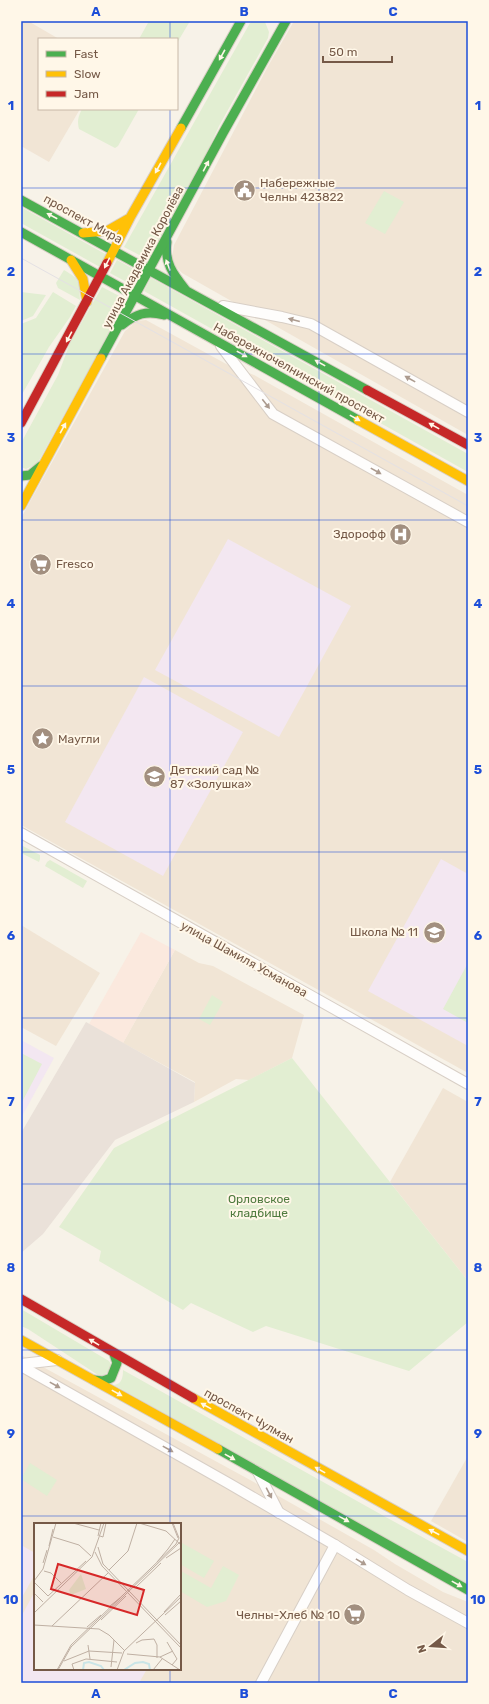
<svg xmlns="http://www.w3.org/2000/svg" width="489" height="1704" viewBox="0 0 489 1704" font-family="Rubik,sans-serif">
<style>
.residential{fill:#f1e5d5;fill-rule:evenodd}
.commercial{fill:#fbe9de}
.industrial{fill:#eae1d9}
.education{fill:#f3e7f1}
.green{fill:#e2eed2}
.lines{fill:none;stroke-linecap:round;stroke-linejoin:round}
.street-casing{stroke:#d8cfc6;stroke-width:12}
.fast-casing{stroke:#d8cec4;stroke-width:11}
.slow-casing{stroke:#d8cec4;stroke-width:11}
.jam-casing{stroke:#d8cec4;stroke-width:11}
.street{stroke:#fefdfc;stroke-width:10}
.fast{stroke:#4caf50;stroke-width:9}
.slow{stroke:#ffc107;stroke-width:9}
.jam{stroke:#c62828;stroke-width:9}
.tram{stroke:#e4e1e4;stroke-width:1}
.oneway{fill:#fff7e8}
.oneway2{fill:#ac9b8f}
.grid{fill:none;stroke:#1d4ed8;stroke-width:1;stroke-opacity:0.55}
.labels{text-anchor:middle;stroke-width:4;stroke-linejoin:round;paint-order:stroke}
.poi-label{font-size:12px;fill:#755947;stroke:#fff7e8;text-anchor:start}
.street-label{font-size:12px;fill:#755947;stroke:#fff7e8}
.park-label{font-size:12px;fill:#507b3f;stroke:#fff7e8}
.inset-river{fill:none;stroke:#cae5e7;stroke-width:2}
.inset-road{fill:none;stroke:#bfb0a3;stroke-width:1}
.view{fill:#d62828;fill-opacity:0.15;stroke:#d62828;stroke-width:2}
.inset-edge{fill:none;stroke:#755947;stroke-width:2}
.neatline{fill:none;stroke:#1d4ed8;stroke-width:1.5}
.grid-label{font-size:13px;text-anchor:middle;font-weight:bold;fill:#1d4ed8}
</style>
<rect width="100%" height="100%" fill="#f7f2e8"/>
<!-- residential -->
<g class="residential">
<polygon points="21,21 28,21 59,39 39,39 39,109 80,109 49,162 21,146"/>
<polygon points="294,21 468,21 468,435 182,273 176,267 172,258 174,245 267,68"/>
<polygon points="146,320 228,365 254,375 468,495 468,1073 21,825 21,518 125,331 137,321"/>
<polygon points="21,925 100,973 56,1046 21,1027"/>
<polygon points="175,950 199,963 213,966 304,1015 292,1058 249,1080 236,1079 194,1102 195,1082 123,1043"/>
<polygon points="443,1088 468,1102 468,1281 390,1182"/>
<path d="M21,1355L252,1481L374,1550L395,1564L443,1592L468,1602V1683H21ZM35,1524H180V1669H35Z"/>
<polygon points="468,1456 468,1542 431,1521"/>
</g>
<!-- commercial -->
<polygon class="commercial" points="141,932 175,950 123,1043 89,1024"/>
<!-- industrial -->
<polygon class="industrial" points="86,1022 195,1083 194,1102 115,1140 43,1234 21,1253 21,1133"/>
<!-- education -->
<g class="education">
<polygon points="228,539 351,606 279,737 155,670"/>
<polygon points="144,677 243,732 163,876 65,822"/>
<polygon points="441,859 468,874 468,1046 368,991"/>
<polygon points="21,1040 54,1058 21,1118"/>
<polygon points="21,1545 35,1553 35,1574 21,1599"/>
<polygon points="35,1591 35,1669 147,1669 139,1683 21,1683 21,1617"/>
</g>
<!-- green -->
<g class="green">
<polygon points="149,21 190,21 177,43 177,39 139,39"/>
<polygon points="253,21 265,22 269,32 268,38 219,126 200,168 149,260 124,247 250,23"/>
<path d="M82,109H139L118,146L115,148L79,129C77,121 78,117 82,109Z"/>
<polygon points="384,191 404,202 385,234 365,223"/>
<polygon points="21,207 107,255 100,267 21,223"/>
<polygon points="117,260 141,273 134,286 110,273"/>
<path d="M64,270C81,280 79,281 80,300L58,288L56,283Z"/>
<polygon points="151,278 468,454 468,472 144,291"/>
<polygon points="102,287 127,300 37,464 26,469 21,467 21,443 58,375 70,343"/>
<polygon points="21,292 46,295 33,316 21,321"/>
<polygon points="53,292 76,306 70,317 49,347 21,396 21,324 36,318"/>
<polygon points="21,845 40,855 40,859 39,862 21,853"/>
<polygon points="50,860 87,881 83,888 45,866 47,862"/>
<polygon points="468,963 468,1023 443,1009"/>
<polygon points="212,995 223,1002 210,1025 199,1019"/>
<polygon points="21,1053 42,1064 21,1104"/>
<polygon points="292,1058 468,1281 468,1322 409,1371 266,1326 253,1332 191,1303 183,1310 99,1261 101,1251 59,1227 114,1148"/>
<polygon points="21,1309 109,1361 112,1366 111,1370 101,1377 28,1329 21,1326"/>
<path d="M123,1370L382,1515L468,1562V1584L114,1385C122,1384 123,1377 123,1370Z"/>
<polygon points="30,1463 57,1480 47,1496 21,1479"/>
<polygon points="182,1543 214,1561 204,1578 180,1564 180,1547"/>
<polygon points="223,1566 239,1575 226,1601 207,1607 180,1591 181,1571 211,1588"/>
</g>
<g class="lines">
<defs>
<g id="street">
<polyline points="223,306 282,317 311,324 468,412"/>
<polyline points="221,346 273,414 468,522"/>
<polyline points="21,833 468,1084"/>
<polyline points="21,1364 57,1360"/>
<polyline points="21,1366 228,1483 335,1545 408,1590 468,1623"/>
<polyline points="258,1472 279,1513"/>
<polyline points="261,1683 335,1545"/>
</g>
<g id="fast">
<polyline points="181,128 241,21"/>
<polyline points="21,200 367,390"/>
<polyline points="21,232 358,420"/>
<path d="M167,242C164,262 173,274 185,289"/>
<path d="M122,325C136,314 146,310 164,315"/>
<polyline points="101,358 223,133 286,21"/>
<polyline points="21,476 30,475 41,466"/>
<polyline points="94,1380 103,1381 111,1378 117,1363 114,1354"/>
<polyline points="218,1449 468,1590"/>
</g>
<g id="slow">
<polyline points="83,233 107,231 128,219"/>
<polyline points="71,260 83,279 87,302"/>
<polyline points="107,263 131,216 181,128"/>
<polyline points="358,420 468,481"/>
<polyline points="21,506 101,358"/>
<polyline points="21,1340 218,1449"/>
<polyline points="193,1398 468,1551"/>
</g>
<g id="jam">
<polyline points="367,390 468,445"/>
<polyline points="21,423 107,263"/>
<polyline points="21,1299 193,1398"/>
</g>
</defs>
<!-- street casing -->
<use href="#street" class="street-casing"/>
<!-- fast casing -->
<use href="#fast" class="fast-casing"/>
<!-- slow casing -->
<use href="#slow" class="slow-casing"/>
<!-- jam casing -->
<use href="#jam" class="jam-casing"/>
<!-- street -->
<use href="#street" class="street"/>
<!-- fast -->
<use href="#fast" class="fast"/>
<!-- slow -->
<use href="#slow" class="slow"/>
<!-- jam -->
<use href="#jam" class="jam"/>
<!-- tram -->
<polyline class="tram" points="21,258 468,506"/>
</g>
<!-- one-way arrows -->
<defs><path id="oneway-solid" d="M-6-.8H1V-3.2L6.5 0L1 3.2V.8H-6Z"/></defs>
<g class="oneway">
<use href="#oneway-solid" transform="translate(222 55) rotate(119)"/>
<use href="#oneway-solid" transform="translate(206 166) rotate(-62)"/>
<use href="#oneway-solid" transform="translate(158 168) rotate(119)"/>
<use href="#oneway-solid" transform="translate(52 216) rotate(-152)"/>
<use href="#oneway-solid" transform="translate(107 263) rotate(117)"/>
<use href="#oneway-solid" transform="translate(168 265) rotate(-111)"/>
<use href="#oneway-solid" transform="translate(69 337) rotate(118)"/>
<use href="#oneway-solid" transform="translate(242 354) rotate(29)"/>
<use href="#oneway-solid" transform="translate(320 363) rotate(-151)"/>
<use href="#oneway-solid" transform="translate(355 418) rotate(29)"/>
<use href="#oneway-solid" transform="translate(434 426) rotate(-151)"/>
<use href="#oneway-solid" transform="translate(63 428) rotate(-61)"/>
<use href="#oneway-solid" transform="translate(94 1342) rotate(-149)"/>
<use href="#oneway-solid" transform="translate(117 1393) rotate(29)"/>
<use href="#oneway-solid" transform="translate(206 1406) rotate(-151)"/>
<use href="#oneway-solid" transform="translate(230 1457) rotate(29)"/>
<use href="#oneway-solid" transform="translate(320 1470) rotate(-151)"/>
<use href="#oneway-solid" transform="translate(344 1519) rotate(29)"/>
<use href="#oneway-solid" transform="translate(434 1532) rotate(-152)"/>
<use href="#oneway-solid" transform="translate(457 1584) rotate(29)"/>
</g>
<g class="oneway2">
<use href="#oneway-solid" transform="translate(294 320) rotate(-165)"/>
<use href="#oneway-solid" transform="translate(410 379) rotate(-151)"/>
<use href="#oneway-solid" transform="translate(266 404) rotate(52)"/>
<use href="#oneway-solid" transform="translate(376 471) rotate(29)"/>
<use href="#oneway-solid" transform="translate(55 1385) rotate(29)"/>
<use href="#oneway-solid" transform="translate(168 1449) rotate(29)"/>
<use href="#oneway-solid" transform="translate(269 1493) rotate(62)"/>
<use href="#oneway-solid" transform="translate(361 1562) rotate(31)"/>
</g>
<!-- grid -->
<path class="grid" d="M170,21V39M319,21V1683M170,109V1524M21,188H468M21,354H468M21,520H468M21,686H468M21,852H468M21,1018H468M21,1184H468M21,1350H468M21,1516H468M170,1669V1683"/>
<!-- icons -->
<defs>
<symbol id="civic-disc" viewBox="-11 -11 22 22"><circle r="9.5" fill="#a28f7f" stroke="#fff7e8"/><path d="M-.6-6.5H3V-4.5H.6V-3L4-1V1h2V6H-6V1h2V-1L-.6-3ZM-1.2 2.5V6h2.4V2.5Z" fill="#fff"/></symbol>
<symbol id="hospital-disc" viewBox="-11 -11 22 22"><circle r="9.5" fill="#a28f7f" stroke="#fff7e8"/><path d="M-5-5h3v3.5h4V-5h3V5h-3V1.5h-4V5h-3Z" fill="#fff"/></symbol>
<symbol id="supermarket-disc" viewBox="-11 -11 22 22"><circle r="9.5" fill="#a28f7f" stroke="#fff7e8"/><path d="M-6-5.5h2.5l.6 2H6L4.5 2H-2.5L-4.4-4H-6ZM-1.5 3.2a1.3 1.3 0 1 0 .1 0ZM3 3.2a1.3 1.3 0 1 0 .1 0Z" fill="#fff"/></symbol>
<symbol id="sight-disc" viewBox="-11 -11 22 22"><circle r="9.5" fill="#a28f7f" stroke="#fff7e8"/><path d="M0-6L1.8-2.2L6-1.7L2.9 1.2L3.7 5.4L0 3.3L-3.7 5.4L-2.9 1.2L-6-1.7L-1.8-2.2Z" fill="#fff"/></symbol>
<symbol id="school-disc" viewBox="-11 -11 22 22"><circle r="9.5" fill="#a28f7f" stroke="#fff7e8"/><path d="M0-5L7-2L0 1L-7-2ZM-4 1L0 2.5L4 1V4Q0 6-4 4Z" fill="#fff"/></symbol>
</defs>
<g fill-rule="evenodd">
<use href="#civic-disc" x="232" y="178" width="25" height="25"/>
<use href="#hospital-disc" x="388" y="522" width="25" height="25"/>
<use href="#supermarket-disc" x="28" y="552" width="25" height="25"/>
<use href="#sight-disc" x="30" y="726" width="25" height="25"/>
<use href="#school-disc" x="142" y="764" width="25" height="25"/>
<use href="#school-disc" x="422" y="920" width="25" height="25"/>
<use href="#supermarket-disc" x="342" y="1602" width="25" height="25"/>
</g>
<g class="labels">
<!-- poi labels -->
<g class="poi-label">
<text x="260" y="187">Набережные<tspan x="260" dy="14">Челны 423822</tspan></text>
<text x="386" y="538" text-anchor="end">Здорофф</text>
<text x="56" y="568">Fresco</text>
<text x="58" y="743">Маугли</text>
<text x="170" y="774">Детский сад №<tspan x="170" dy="14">87 «Золушка»</tspan></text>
<text x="418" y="936" text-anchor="end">Школа № 11</text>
<text x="340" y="1619" text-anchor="end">Челны-Хлеб № 10</text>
</g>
<!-- street labels -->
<g class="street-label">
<text transform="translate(83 219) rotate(29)" y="4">проспект Мира</text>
<text transform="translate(143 257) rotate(-62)" y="4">улица Академика Королёва</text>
<text transform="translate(299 373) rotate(29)" y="4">Набережночелнинский проспект</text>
<text transform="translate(244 959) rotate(29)" y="4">улица Шамиля Усманова</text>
<text transform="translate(249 1416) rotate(29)" y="4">проспект Чулман</text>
</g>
<!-- park labels -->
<g class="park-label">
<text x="259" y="1203">Орловское<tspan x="259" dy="14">кладбище</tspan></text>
</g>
</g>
<!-- overview -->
<g transform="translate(34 1523)">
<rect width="147" height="147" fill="#f7f2e8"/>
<path d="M47,51L52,66L37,72L35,67Z" fill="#e2eed2"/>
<path class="inset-river" d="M49,147L50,140L55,139L67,143L70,147M90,147L101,140L109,139L115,141L116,147"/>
<path class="inset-road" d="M39,0L65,7M105,0L132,8L147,22M138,0L144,15M64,13L67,0M66,13L69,14L72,0M19,14L45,22L57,33M15,23L19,6M64,24L69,41L147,122M134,26L141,16M61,29L68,43L147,125M132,35L147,25M123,39L134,26M9,40L13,27M75,47L94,28L103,0M10,48L17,50L27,60M0,58L9,46L22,0M0,59L14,73M101,65L127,40M0,70L9,79M14,73L52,38M76,83L86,75M130,89L147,71M0,90L58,34L70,0M131,92L147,78M67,97L92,73M0,102L65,106L75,112L91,128M18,103L74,50M53,104L67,92M120,116L123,122V135M133,119L143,136L138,142M102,120L108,117L120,116M54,122L56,136M93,131L126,134L146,147M126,134L139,128M30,138L55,128L88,130M77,144L80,117M23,147L37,122L142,21L145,15L139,0M24,147L37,124L147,18M40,147L38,141L52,136L83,139M83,147L90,128L147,74M119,147L128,136"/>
<path class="view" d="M24,41L110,67L103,92L17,66Z"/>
<rect width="147" height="147" class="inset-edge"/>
</g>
<!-- border -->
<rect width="489" height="1704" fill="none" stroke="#fff7e8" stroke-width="44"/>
<!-- legend -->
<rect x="38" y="38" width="140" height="72" fill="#fff7e8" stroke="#c8b8a8"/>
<rect x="46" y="51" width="20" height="6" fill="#4caf50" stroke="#c8b8a8"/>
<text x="74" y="58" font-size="12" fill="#755947">Fast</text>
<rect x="46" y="71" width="20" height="6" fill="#ffc107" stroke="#c8b8a8"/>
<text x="74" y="78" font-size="12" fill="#755947">Slow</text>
<rect x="46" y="91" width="20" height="6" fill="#c62828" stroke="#c8b8a8"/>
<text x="74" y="98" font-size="12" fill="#755947">Jam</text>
<!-- north arrow -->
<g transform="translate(431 1646) rotate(253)" stroke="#fff7e8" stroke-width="3" paint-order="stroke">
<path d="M0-3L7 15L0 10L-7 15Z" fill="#755947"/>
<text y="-6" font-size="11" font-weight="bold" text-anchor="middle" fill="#755947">N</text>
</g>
<!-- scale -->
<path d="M323 56v6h69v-6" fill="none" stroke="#755947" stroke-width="2"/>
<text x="329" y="56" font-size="12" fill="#755947" stroke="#fff7e8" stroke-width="3" paint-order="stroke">50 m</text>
<rect x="22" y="22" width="445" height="1660" class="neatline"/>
<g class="grid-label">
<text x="96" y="16">A</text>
<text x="244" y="16">B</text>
<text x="393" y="16">C</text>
<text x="11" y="110">1</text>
<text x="478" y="110">1</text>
<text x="11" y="276">2</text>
<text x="478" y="276">2</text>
<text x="11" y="442">3</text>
<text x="478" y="442">3</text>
<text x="11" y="608">4</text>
<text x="478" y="608">4</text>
<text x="11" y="774">5</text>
<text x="478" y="774">5</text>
<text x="11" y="940">6</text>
<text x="478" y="940">6</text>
<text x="11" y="1106">7</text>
<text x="478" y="1106">7</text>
<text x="11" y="1272">8</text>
<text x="478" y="1272">8</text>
<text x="11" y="1438">9</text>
<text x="478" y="1438">9</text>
<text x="11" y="1604">10</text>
<text x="478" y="1604">10</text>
<text x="96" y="1698">A</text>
<text x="244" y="1698">B</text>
<text x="393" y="1698">C</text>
</g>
</svg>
